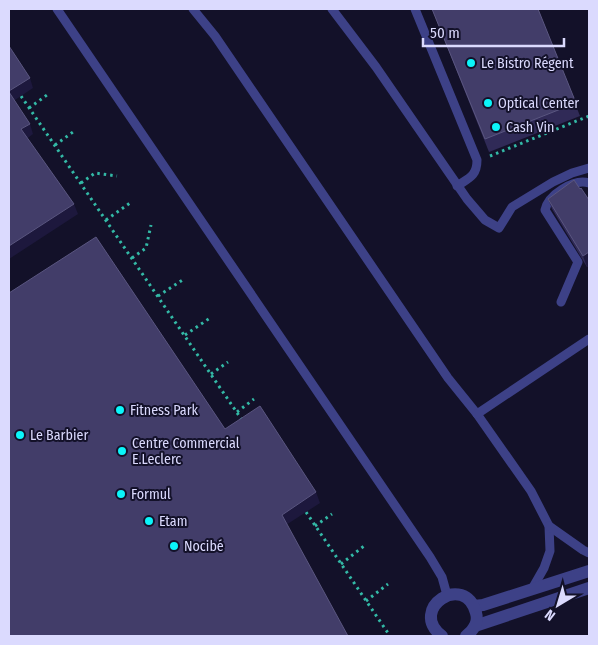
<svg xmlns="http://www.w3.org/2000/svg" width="598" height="645" viewBox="0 0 598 645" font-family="'Fira Sans Condensed',sans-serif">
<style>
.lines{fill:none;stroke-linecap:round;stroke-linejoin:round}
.path{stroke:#33b9a6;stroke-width:3;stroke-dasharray:2.5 4;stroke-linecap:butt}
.lane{stroke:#3d4187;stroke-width:9}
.street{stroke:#3d4187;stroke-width:12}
.wall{fill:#302a57}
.shaded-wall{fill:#1d183d}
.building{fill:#423d69;stroke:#5a5680}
.poi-dot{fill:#0bf5fa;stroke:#131129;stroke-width:2}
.labels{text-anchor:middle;stroke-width:4;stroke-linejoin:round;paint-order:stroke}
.poi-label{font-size:14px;fill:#dbdafe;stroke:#131129;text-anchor:start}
</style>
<rect width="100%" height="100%" fill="#131129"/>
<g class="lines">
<!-- path -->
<g class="path">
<polyline points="21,96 242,420"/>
<polyline points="29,108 47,95"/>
<polyline points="55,145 73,132"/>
<polyline points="490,156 589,116"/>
<polyline points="81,183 95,173 117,176"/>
<polyline points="106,220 130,203"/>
<polyline points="132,258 146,248 151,225"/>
<polyline points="158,296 184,279"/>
<polyline points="185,335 210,318"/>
<polyline points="211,374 228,362"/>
<polyline points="237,412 254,399"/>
<polyline points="306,512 390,636"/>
<polyline points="315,526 332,514"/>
<polyline points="341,564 364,546"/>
<polyline points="366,601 388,584"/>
</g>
<!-- lane -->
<g class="lane">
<polyline points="57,9 430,557 442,577 447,595"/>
<polyline points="193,9 215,36 448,378 477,414 531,491 549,526 550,551 544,568 532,589"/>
<polyline points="332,9 376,67 467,199 485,220 499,228 512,207 553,182 572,173 589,168"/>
<path d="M415,9L477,160C477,176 469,178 457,186"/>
<path d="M561,302L578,262L545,210C548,195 574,178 589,183"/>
<polyline points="477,414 589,339"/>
<polyline points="549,526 583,550 589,553"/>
</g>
<!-- street -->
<g class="street">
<polyline points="474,606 483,605 589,571"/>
<polyline points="475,626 589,588"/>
<path d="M442,636C407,609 465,571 476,613C479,622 473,631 466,636"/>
</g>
</g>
<!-- wall -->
<g class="wall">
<polygon points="432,9 538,9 580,116 489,152"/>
<polygon points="548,199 589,200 589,265 587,267 552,209"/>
</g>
<!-- shaded-wall -->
<g class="shaded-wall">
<polygon points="30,78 33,88 12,102 9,91"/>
<polygon points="30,124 33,134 25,140 21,129"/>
<polygon points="74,204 78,214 9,259 9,246"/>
<polygon points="589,252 589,265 587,267 583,256"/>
<polygon points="316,492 320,503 286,525 282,515"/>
</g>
<!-- building -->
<g class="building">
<polygon points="432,9 538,9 576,103 485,139"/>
<polygon points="9,46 30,78 9,91"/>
<polygon points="9,92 30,124 21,129 74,204 9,246"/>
<polygon points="574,180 580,189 581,188 589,200 589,252 583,256 548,199"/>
<polygon points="96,237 225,429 260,406 316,492 282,515 348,636 9,636 9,293"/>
</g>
<!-- markers -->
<g class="poi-dot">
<circle cx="471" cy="63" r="5"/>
<circle cx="488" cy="103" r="5"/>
<circle cx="496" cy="127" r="5"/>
<circle cx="120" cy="410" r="5"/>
<circle cx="20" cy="435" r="5"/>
<circle cx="122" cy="451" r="5"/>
<circle cx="121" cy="494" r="5"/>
<circle cx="149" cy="521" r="5"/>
<circle cx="174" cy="546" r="5"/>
</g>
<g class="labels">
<!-- poi labels -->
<g class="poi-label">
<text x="481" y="68">Le Bistro Régent</text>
<text x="498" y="108">Optical Center</text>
<text x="506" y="132">Cash Vin</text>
<text x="130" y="415">Fitness Park</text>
<text x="30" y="440">Le Barbier</text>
<text x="132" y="448">Centre Commercial<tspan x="132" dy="16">E.Leclerc</tspan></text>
<text x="131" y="499">Formul</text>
<text x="159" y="526">Etam</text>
<text x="184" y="551">Nocibé</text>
</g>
</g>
<!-- border -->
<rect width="598" height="645" fill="none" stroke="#dbdafe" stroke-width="20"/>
<!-- north arrow -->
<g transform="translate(558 605) rotate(218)" stroke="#131129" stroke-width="4" paint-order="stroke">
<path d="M0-4L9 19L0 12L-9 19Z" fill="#dbdafe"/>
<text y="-8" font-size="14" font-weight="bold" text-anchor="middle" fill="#dbdafe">N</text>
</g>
<!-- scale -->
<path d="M423 38v8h141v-8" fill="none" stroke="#dbdafe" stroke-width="2.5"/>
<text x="430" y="38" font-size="15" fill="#dbdafe" stroke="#131129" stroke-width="4" paint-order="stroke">50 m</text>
</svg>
